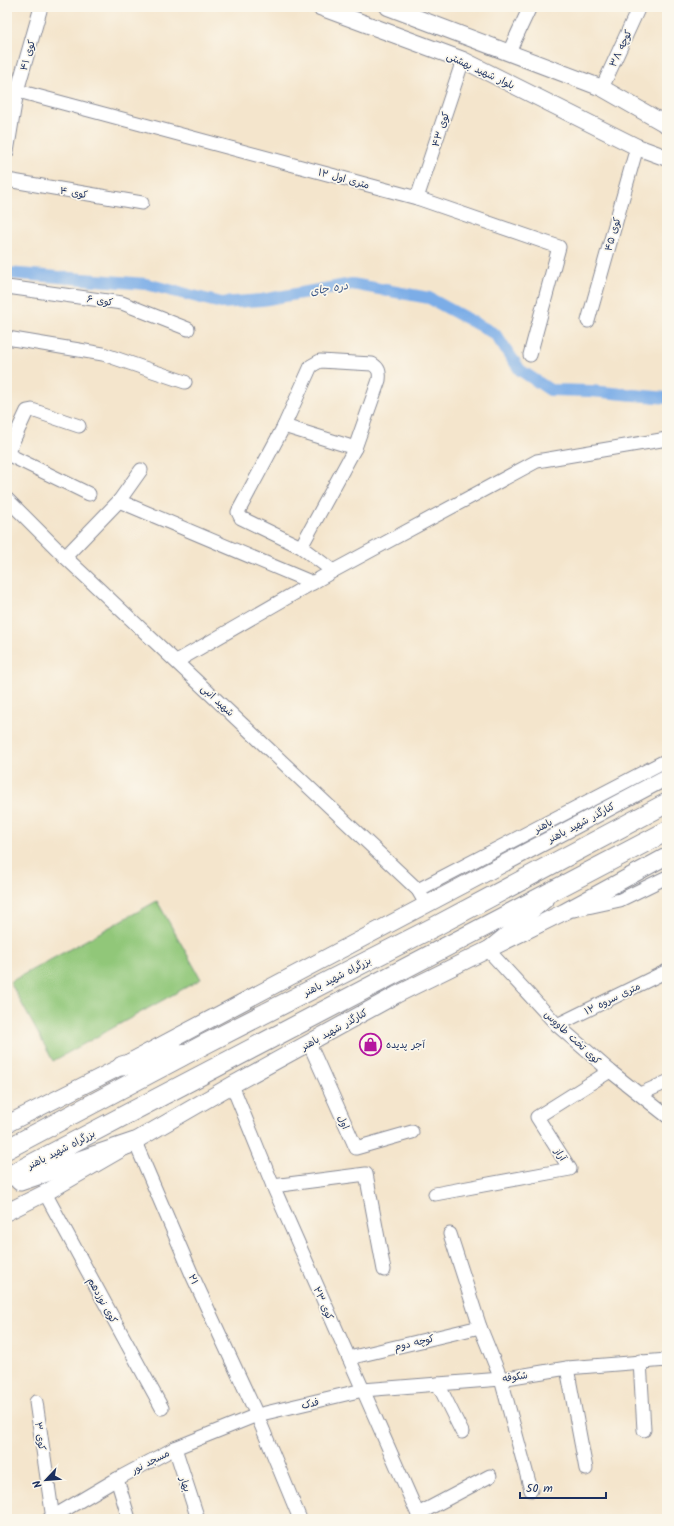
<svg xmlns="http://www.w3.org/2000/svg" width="674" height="1526" viewBox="0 0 674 1526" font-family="Kalam,'Playpen Sans Arabic',sans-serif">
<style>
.green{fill:#91c779;stroke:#567b6c}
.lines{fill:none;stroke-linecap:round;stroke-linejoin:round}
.canal{stroke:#7bade7;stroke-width:12}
.minor-casing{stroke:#888a95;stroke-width:15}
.major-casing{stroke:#888a95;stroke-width:18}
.highway-casing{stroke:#888a95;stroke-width:21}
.minor{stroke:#fff;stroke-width:13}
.major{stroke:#fff;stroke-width:16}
.highway{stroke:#fff;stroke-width:19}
.labels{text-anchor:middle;stroke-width:3.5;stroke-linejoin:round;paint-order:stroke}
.street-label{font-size:10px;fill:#1b2f5e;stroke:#fbf7ec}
.poi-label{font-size:10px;fill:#1b2f5e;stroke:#fbf7ec;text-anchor:start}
.water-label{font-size:11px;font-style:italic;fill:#385587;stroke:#fbf7ec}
</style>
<rect width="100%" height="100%" fill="#fbf7ec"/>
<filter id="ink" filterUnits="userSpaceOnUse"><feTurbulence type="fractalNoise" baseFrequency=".025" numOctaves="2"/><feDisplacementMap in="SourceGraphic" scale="8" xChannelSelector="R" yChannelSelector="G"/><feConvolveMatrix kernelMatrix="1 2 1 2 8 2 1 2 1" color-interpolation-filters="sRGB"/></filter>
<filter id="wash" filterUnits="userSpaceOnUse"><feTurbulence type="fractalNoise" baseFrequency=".012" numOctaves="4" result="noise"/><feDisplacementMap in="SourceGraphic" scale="16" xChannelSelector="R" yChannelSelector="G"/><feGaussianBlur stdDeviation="0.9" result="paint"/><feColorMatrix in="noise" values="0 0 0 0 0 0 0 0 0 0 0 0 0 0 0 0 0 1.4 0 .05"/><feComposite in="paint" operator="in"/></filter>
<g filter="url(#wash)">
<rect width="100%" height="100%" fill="#f4e5cc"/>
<!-- green -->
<polygon class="green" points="157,901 201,979 53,1061 10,982"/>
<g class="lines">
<!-- canal -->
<polyline class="canal" points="7,273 146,284 221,303 262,300 352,284 429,298 495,334 520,370 550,390 591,391 667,398"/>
</g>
</g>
<g filter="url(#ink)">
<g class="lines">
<defs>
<g id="minor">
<polyline points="509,52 530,7"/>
<polyline points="7,88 417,198 559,247 530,355"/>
<polyline points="602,88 639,7"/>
<polyline points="7,152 17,91 41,7"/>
<polyline points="7,180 142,203"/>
<polyline points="417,198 463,60"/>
<polyline points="7,287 122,303 188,329"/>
<polyline points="588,321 637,147"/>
<polyline points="7,338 103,354 185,382"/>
<polyline points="284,426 355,448"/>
<polyline points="7,454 27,411 32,410 79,426"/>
<polyline points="7,454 89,494"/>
<polyline points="7,499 65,557 418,890 426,904"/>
<polyline points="119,501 313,583"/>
<path d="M301,547L355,448L379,380C380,372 379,368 372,364L320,361L311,366L284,426L238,512L241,518L301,547L333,571"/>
<polyline points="65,557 119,501 141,470"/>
<polyline points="177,661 333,571 537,461 667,439"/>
<polyline points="418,890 667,760"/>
<polyline points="546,901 487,949 557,1025 610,1071 667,1116"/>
<polyline points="574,910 620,900 667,877"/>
<polyline points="557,1025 667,971"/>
<polyline points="309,1043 356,1148 412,1132"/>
<polyline points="232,1085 273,1186 420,1519"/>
<polyline points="640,1094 667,1082"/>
<polyline points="135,1142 193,1277 257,1415 300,1519"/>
<polyline points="273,1186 366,1174 384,1270"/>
<polyline points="45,1193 162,1408"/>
<polyline points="435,1194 570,1169 537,1117 610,1071"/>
<polyline points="450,1234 480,1327 501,1379 531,1490"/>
<polyline points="349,1358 480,1327"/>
<polyline points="640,1361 644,1430"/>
<polyline points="567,1368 586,1469"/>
<polyline points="438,1384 462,1432"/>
<polyline points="36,1402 53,1519"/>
<polyline points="175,1448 198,1519"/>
<polyline points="117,1479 129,1519"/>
<polyline points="418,1514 490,1476"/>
<polyline points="49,1519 117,1479 175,1448 257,1415 363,1390 501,1379 567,1368 667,1360"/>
</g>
<g id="major">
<polyline points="320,7 463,60 637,147 667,158"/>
<polyline points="388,7 602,88 667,125"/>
<polyline points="7,1124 122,1066 667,777"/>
<polyline points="7,1212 45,1193 232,1085 396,995 564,912 667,856"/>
</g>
<g id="highway">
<polyline points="122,1066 175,1051"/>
<polyline points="7,1149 207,1043 436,926 667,803"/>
<polyline points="7,1177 667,831"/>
<polyline points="20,1181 135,1142"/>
</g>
</defs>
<!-- minor casing -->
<use href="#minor" class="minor-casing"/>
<!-- major casing -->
<use href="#major" class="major-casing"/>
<!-- highway casing -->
<use href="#highway" class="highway-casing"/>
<!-- minor -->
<use href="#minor" class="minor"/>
<!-- major -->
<use href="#major" class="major"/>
<!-- highway -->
<use href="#highway" class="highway"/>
</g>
</g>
<!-- icons -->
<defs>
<symbol id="shop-ring" viewBox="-11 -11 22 22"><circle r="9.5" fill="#fbf7ec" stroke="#b5179e" stroke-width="1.5"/><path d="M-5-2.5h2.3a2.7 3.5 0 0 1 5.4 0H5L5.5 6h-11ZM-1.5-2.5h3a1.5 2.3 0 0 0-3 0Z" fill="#b5179e"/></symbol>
</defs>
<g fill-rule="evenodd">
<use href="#shop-ring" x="358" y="1032" width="25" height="25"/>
</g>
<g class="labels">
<!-- street labels -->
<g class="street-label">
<text transform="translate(620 48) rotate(-65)" y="4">کوچه ۳۸</text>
<text transform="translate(27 55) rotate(-74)" y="4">کوی ۴۱</text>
<text transform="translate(481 70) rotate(25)" y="4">بلوار شهید بهشتی</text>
<text transform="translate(440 129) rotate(-72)" y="4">کوی ۴۳</text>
<text transform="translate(344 178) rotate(15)" y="4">۱۲ متری اول</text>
<text transform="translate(74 192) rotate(10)" y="4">کوی ۴</text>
<text transform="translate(612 234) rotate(-74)" y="4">کوی ۴۵</text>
<text transform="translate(100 300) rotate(8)" y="4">کوی ۶</text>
<text transform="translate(218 700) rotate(43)" y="4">شهید انبی</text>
<text transform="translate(581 822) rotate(-28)" y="4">کنارگذر شهید باهنر</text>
<text transform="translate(543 825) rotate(-28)" y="4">باهنر</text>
<text transform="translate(337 976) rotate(-27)" y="4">بزرگراه شهید باهنر</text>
<text transform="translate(612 998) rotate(-26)" y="4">۱۲ متری سروه</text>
<text transform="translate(334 1029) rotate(-29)" y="4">کنارگذر شهید باهنر</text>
<text transform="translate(573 1037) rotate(43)" y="4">کوی تخت طاووس</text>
<text transform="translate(344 1122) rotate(66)" y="4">اول</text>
<text transform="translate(61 1149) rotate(-27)" y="4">بزرگراه شهید باهنر</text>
<text transform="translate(561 1154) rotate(57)" y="4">آراز</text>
<text transform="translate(194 1279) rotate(66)" y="4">۲۱</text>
<text transform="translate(103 1300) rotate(61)" y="4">کوی نوزدهم</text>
<text transform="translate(324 1303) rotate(66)" y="4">کوی ۲۳</text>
<text transform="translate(414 1342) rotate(-13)" y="4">کوچه دوم</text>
<text transform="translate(515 1376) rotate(-9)" y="4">شکوفه</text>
<text transform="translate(310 1403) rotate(-13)" y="4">فدک</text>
<text transform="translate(41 1436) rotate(82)" y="4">کوی ۳</text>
<text transform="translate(150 1461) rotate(-27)" y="4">مسجد نور</text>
<text transform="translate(186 1484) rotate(72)" y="4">بهار</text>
</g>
<!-- poi labels -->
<g class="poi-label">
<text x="386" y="1048">آجر پدیده</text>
</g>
<!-- water labels -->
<g class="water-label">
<text transform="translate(329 288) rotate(-9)" y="4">دره چای</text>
</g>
</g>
<!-- margin -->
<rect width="674" height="1526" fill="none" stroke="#fbf7ec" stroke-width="24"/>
<!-- north arrow -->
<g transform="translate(46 1480) rotate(244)" stroke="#fbf7ec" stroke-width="3" paint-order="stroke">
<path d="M0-3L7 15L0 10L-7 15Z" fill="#1b2f5e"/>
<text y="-6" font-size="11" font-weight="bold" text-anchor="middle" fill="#1b2f5e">N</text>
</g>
<!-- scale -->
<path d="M520 1492v6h86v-6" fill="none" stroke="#1b2f5e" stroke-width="2"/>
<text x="526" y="1492" font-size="12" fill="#1b2f5e" stroke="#fbf7ec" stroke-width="3" paint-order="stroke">50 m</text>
</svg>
